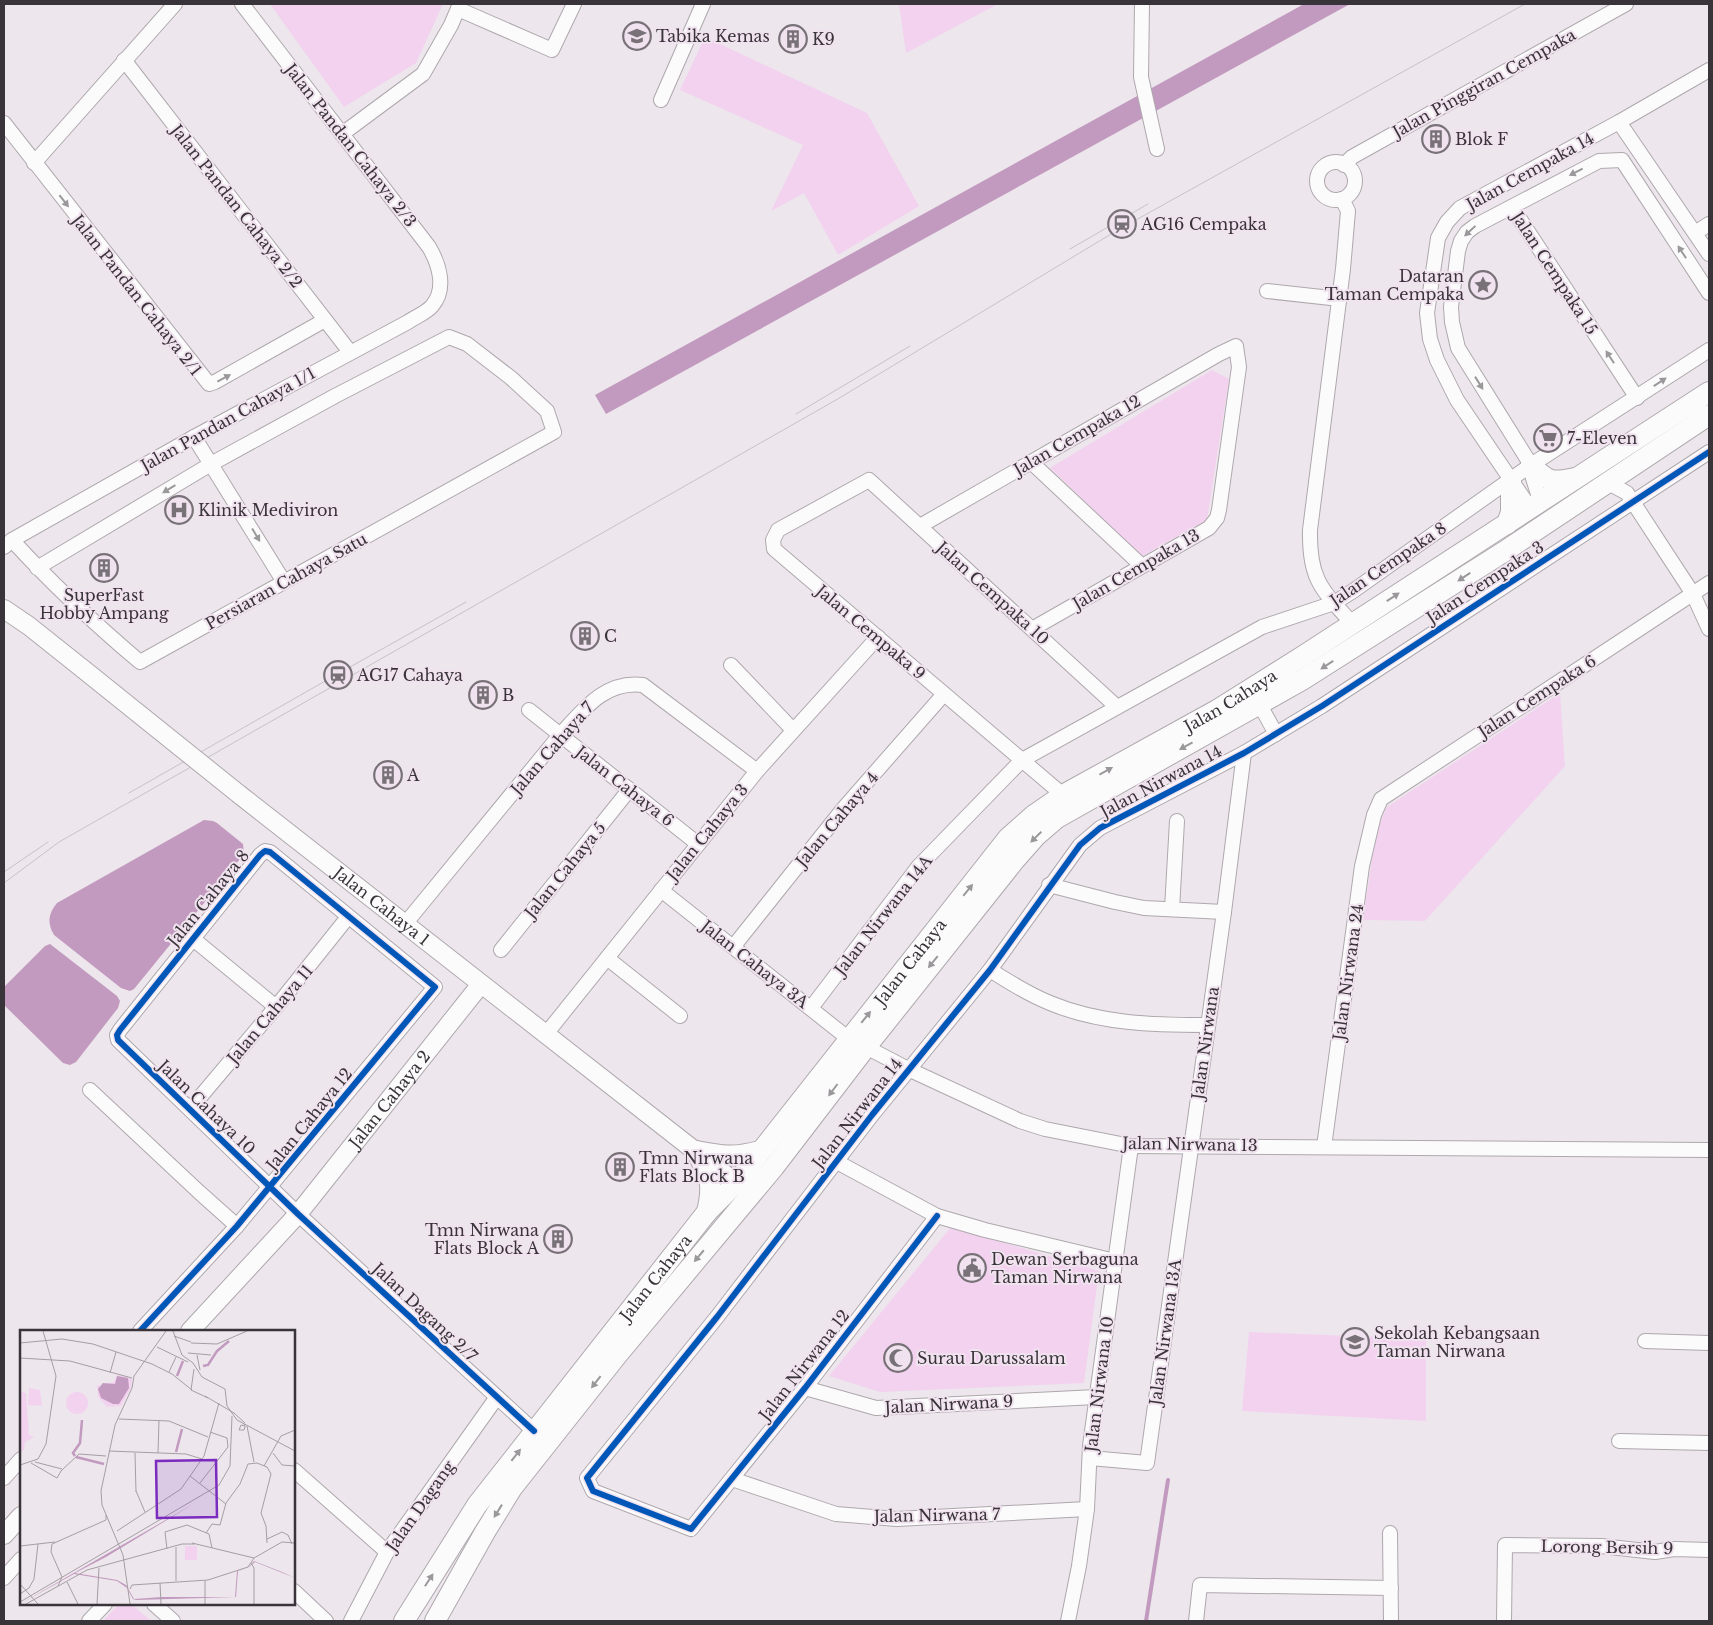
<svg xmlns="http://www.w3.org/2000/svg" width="1713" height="1625" viewBox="0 0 1713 1625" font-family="'Libre Baskerville',serif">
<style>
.green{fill:#f3d2f0}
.water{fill:#c29abf}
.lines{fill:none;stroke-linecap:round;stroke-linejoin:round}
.stream{stroke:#c29abf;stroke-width:4}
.minor-casing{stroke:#aea8ad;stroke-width:16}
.tertiary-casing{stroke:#aea8ad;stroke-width:20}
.secondary-casing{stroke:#aea8ad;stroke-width:22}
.minor{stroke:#fcfbfc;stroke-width:14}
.tertiary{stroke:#fcfbfc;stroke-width:18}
.secondary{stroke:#fcfbfc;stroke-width:20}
.tram{stroke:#c5c4c5;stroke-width:1}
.tertiary-bridge-casing{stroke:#aea8ad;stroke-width:20;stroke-linecap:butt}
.tertiary-bridge{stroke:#fcfbfc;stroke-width:18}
.cycleway-casing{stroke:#f0e3ef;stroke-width:9}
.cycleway{stroke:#0057b8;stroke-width:6}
.oneway{fill:#9a989a}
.labels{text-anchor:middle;stroke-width:4;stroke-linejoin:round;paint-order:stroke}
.poi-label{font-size:16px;fill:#393439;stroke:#f0e3ef;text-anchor:start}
.street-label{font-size:16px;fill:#393439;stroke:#f0e3ef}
.inset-river{fill:none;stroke:#c29abf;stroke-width:2.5}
.inset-road{fill:none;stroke:#a59fa4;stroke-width:1}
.view{fill:#7b2cbf;fill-opacity:0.15;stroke:#7b2cbf;stroke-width:2.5}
.inset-edge{fill:none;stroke:#393439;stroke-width:2.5}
</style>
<rect width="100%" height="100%" fill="#ede6ec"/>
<!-- green -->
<g class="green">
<polygon points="270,4 443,4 416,63 344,107"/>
<polygon points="899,4 998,4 906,53"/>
<polygon points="705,37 867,113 919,206 838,255 804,193 771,211 803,145 680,90"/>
<polygon points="1212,370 1229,379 1207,520 1142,556 1050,468"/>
<polygon points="1560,693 1565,766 1425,921 1363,920 1376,832 1387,807"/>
<polygon points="951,1227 1099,1271 1084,1383 880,1392 829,1376"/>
<polygon points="1249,1332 1426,1339 1426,1421 1242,1411"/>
<polygon points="119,1604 131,1604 151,1621 103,1621"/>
</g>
<!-- water -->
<g class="water">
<polygon points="1304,4 1350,4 606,414 595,395"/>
<path d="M204,820L213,821L217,823L243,844L244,854L134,989L130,991L121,988L54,935C47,923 48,914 57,903Z"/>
<polygon points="50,944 117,996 120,1001 118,1008 76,1062 70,1065 63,1063 4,1005 4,987 45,946"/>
</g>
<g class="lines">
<!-- stream -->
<polyline class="stream" points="1146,1621 1168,1480"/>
<defs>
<g id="minor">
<polyline points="1142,4 1141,77 1157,149"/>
<polyline points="458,9 552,50 574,4"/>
<polyline points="124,60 350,352"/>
<polyline points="661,100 703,4"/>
<polyline points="1619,122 1709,254"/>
<polyline points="4,123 209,384 215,382 325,320"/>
<polyline points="342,134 423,74 451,25 460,4"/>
<circle cx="1336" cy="181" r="19"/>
<polyline points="34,163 175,4"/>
<polyline points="1344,165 1352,157 1626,4"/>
<path d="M1342,199L1348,211L1343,269L1310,530C1309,579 1321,589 1352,623"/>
<polyline points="1512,207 1637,398"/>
<polyline points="1695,233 1709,224"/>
<polyline points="1267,291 1340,299"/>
<polyline points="194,437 284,582"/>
<polyline points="1031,462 1141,565"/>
<polyline points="1605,483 1614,486 1627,493 1693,594 1709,629"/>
<polyline points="1540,501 1532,475 1531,465 1458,348 1452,322 1451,307 1458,251 1461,241 1467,232 1475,226 1599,161 1622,160 1709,293"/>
<polyline points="1530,508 1457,400 1437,360 1430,339 1427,313 1438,238 1447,222 1460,208 1619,122 1709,70"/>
<polyline points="920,526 1219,354 1236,346 1239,367 1219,510 1217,518 1209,528 1032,629"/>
<path d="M12,540C52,584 95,624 140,662L554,432L547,411L511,378L467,344L449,337L335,396L211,464L37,568"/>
<path d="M4,547L12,540L194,437L408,322C415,317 426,313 432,306C447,289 439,264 429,247L242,4"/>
<polyline points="731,665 793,730"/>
<polyline points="1260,705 1276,734"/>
<polyline points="529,710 698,844"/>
<polyline points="1063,795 774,549 773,540 778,530 869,480 1117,707"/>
<polyline points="1049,885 1115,902 1144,908 1224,912"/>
<polyline points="661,890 849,1039"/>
<polyline points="1172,909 1177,821"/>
<path d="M405,924L560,735C583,710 605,680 643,685L757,771"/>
<polyline points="192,938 276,1007"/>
<polyline points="733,947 843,809 944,694"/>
<polyline points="501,950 629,790"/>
<polyline points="607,958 680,1016"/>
<path d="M990,970C1009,982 1028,994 1050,1003C1100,1024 1154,1025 1207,1025"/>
<polyline points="811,1008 918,867 1022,760 1262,627 1334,603 1353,591 1531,465 1709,350"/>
<polyline points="546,1034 757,771 878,637"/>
<polyline points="866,1047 908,1069 1020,1121 1045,1129 1131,1146 1709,1150"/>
<polyline points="90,1090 199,1192 237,1226"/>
<polyline points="190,1109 276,1007 348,917"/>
<polyline points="1324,1147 1362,866 1374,815 1381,799 1709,583"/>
<polyline points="837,1162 937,1216 985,1230 1115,1261"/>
<polyline points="937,1216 805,1388 691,1529 593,1491 587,1478 717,1317 872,1115 990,970 1080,845 1100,828 1244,753 1322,706 1709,452"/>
<path d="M140,1331L237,1226L435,987L270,852L265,851L260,855L120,1030L117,1035L118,1040C178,1098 238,1156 298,1214L534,1431"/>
<polyline points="1645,1341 1709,1343"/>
<polyline points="805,1388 876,1408 1096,1397"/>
<polyline points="1619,1441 1709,1443"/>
<polyline points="1090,1458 1147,1463 1224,912 1244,753"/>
<polyline points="294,1470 387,1552"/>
<polyline points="4,1478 21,1459"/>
<polyline points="732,1479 836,1514 897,1519 1087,1509"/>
<polyline points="1390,1533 1391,1621"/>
<polyline points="4,1578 21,1559"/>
<polyline points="294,1591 326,1621"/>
<polyline points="154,1604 173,1621"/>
<polyline points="89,1621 105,1604"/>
<polyline points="351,1621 387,1552 497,1397"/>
<polyline points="1068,1621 1079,1566 1087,1509 1090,1446 1131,1146"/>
<polyline points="1196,1621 1200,1585 1391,1588"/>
<polyline points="1504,1621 1505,1545 1601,1546 1655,1552 1674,1549 1709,1550"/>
</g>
<g id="tertiary">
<polyline points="4,609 29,626 83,669"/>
<path id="s1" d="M240,795L736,1183"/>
<path id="s2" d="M190,1331L298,1214L481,984"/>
<polyline points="4,1535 21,1516"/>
</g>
<g id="secondary">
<path d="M1531,465C1548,482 1552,483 1575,478"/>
<polyline points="1507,524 1511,512 1511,480"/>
<path d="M696,1151C722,1156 734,1158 760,1151"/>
<path d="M696,1151C710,1177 714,1183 707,1212"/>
<path id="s3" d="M404,1621L477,1505L707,1212L736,1183L1008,838L1034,815L1063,795L1217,710L1303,656L1709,392"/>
<polyline points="435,1621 485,1532 512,1488 618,1354 774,1167 866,1047 1014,861 1036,836 1057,818 1302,680 1505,551 1709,415"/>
</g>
</defs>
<!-- minor casing -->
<use href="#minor" class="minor-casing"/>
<!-- tertiary casing -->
<use href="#tertiary" class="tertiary-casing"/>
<!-- secondary casing -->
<use href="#secondary" class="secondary-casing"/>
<!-- minor -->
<use href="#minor" class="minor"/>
<!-- tertiary -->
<use href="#tertiary" class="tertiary"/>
<!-- secondary -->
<use href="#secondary" class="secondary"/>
<!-- tram -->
<g class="tram">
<polyline points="1070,249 1148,204"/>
<polyline points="796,414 910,346"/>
<polyline points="129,793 334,676 466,602"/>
<polyline points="4,872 48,842"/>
<polyline points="4,883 59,842 836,400 1116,231 1525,4"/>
</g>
<defs>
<polyline id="tertiary-bridge" points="83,669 240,795"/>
</defs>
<!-- tertiary-bridge casing -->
<use href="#tertiary-bridge" class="tertiary-bridge-casing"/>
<!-- tertiary-bridge -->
<use href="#tertiary-bridge" class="tertiary-bridge"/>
<defs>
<g id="cycleway">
<polyline points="937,1216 805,1388 691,1529 593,1491 587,1478 717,1317 872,1115 990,970 1080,845 1100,828 1244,753 1322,706 1709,452"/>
<path d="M140,1331L237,1226L435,987L270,852L265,851L260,855L120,1030L117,1035L118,1040C178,1098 238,1156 298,1214L534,1431"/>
</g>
</defs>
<!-- cycleway casing -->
<use href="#cycleway" class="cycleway-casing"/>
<!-- cycleway -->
<use href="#cycleway" class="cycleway"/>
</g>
<!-- one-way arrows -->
<defs><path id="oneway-solid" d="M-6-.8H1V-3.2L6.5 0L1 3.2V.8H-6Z" transform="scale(1.25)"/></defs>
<g class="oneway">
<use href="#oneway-solid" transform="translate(1576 172) rotate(153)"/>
<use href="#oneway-solid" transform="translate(64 201) rotate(52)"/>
<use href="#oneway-solid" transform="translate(1470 231) rotate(137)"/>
<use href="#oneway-solid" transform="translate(1682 252) rotate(-123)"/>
<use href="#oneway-solid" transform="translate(1610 357) rotate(-123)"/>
<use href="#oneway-solid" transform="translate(224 378) rotate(-28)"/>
<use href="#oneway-solid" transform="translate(1660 382) rotate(-33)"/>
<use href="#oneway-solid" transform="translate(1479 383) rotate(58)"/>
<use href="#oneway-solid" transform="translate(169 489) rotate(149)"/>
<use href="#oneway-solid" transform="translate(256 535) rotate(59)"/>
<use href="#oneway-solid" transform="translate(1464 577) rotate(147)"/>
<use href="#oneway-solid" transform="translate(1393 597) rotate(-33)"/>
<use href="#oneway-solid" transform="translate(1327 665) rotate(147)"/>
<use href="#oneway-solid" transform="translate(1186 746) rotate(151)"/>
<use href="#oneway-solid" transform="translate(1106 771) rotate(-29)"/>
<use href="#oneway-solid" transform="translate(1036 837) rotate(135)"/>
<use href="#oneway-solid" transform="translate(968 890) rotate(-51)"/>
<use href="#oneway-solid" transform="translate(933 962) rotate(129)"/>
<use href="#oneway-solid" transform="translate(866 1017) rotate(-51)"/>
<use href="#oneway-solid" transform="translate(833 1090) rotate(127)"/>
<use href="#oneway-solid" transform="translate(699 1256) rotate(130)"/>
<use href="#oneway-solid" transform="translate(596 1382) rotate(128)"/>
<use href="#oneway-solid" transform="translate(516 1455) rotate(-52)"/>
<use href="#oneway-solid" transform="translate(498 1511) rotate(122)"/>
<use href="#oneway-solid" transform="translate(429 1580) rotate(-57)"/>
</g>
<!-- icons -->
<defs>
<symbol id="school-ring" viewBox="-11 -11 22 22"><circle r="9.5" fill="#f0e3ef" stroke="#787278" stroke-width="1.5"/><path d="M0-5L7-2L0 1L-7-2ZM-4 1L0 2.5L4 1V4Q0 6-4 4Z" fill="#787278"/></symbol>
<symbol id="building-ring" viewBox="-11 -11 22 22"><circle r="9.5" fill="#f0e3ef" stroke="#787278" stroke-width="1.5"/><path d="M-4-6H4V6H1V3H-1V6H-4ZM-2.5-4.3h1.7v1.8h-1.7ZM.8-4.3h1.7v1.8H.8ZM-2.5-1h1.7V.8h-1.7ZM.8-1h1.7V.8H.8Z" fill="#787278"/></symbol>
<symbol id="station-ring" viewBox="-11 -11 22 22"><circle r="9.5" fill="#f0e3ef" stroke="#787278" stroke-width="1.5"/><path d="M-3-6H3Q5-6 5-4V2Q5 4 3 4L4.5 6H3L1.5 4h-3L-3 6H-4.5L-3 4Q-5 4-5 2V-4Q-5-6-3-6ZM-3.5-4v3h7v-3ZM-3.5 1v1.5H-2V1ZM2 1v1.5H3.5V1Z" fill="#787278"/></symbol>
<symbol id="sight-ring" viewBox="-11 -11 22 22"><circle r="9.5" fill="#f0e3ef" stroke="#787278" stroke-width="1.5"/><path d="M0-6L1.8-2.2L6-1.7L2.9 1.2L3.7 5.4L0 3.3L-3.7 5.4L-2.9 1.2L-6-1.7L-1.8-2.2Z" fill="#787278"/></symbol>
<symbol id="supermarket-ring" viewBox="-11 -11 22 22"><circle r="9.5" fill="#f0e3ef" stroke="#787278" stroke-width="1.5"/><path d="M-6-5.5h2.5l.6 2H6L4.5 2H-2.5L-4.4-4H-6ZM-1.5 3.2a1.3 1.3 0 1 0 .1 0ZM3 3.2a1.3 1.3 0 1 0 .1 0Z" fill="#787278"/></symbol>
<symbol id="hospital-ring" viewBox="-11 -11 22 22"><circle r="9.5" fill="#f0e3ef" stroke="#787278" stroke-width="1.5"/><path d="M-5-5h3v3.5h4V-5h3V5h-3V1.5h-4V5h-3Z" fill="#787278"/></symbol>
<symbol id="civic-ring" viewBox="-11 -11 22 22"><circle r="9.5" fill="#f0e3ef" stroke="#787278" stroke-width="1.5"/><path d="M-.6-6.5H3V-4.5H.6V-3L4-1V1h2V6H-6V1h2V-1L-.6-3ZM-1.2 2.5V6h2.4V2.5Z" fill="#787278"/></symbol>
<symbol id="mosque-ring" viewBox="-11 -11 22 22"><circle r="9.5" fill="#f0e3ef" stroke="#787278" stroke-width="1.5"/><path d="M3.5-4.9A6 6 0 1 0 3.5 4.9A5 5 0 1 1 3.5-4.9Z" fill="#787278"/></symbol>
</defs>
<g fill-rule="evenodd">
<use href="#school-ring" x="621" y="20" width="32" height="32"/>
<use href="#building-ring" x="777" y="23" width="32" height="32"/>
<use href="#building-ring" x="1420" y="123" width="32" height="32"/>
<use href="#station-ring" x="1106" y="208" width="32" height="32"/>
<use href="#sight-ring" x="1467" y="269" width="32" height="32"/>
<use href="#supermarket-ring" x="1532" y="422" width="32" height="32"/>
<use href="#hospital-ring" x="163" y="494" width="32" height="32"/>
<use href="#building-ring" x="88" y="552" width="32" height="32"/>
<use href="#building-ring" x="569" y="620" width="32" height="32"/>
<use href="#station-ring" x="322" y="659" width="32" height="32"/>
<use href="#building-ring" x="467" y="679" width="32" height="32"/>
<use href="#building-ring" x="372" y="759" width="32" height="32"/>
<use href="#building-ring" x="604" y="1151" width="32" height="32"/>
<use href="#building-ring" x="542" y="1223" width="32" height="32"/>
<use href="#civic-ring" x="956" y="1252" width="32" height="32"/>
<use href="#school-ring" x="1339" y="1326" width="32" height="32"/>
<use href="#mosque-ring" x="882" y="1342" width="32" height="32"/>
</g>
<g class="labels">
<!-- poi labels -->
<g class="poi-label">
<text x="656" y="42">Tabika Kemas</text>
<text x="812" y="45">K9</text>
<text x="1455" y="145">Blok F</text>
<text x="1141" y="230">AG16 Cempaka</text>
<text x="1464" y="282" text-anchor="end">Dataran<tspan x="1464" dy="18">Taman Cempaka</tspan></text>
<text x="1567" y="444">7-Eleven</text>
<text x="198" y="516">Klinik Mediviron</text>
<text x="104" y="601" text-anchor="middle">SuperFast<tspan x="104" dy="18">Hobby Ampang</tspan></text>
<text x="604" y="642">C</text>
<text x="357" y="681">AG17 Cahaya</text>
<text x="502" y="701">B</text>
<text x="407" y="781">A</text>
<text x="639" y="1164">Tmn Nirwana<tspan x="639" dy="18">Flats Block B</tspan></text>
<text x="539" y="1236" text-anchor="end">Tmn Nirwana<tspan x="539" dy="18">Flats Block A</tspan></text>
<text x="991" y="1265">Dewan Serbaguna<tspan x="991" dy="18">Taman Nirwana</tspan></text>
<text x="1374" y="1339">Sekolah Kebangsaan<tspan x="1374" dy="18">Taman Nirwana</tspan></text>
<text x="917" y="1364">Surau Darussalam</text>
</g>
<!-- street labels -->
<g class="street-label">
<text transform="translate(1484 83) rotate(-29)" y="6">Jalan Pinggiran Cempaka</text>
<text transform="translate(351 145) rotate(52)" y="6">Jalan Pandan Cahaya 2/3</text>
<text transform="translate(1530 171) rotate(-29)" y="6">Jalan Cempaka 14</text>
<text transform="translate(237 206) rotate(52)" y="6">Jalan Pandan Cahaya 2/2</text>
<text transform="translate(1555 273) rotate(57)" y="6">Jalan Cempaka 15</text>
<text transform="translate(137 295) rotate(52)" y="6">Jalan Pandan Cahaya 2/1</text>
<text transform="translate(228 419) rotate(-29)" y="6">Jalan Pandan Cahaya 1/1</text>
<text transform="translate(1077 435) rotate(-30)" y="6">Jalan Cempaka 12</text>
<text transform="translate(1388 564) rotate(-34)" y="6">Jalan Cempaka 8</text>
<text transform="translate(1136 569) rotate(-30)" y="6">Jalan Cempaka 13</text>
<text transform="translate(286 581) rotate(-29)" y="6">Persiaran Cahaya Satu</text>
<text transform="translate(1485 582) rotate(-33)" y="6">Jalan Cempaka 3</text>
<text transform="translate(993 593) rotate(42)" y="6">Jalan Cempaka 10</text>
<text transform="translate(871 632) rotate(40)" y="6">Jalan Cempaka 9</text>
<text transform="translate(1537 696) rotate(-33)" y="6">Jalan Cempaka 6</text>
<text dy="6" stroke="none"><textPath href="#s3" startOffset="1252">Jalan Cahaya</textPath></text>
<text transform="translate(552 748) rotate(-49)" y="6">Jalan Cahaya 7</text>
<text transform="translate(1161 781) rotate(-28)" y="6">Jalan Nirwana 14</text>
<text transform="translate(625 786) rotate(38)" y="6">Jalan Cahaya 6</text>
<text transform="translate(837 819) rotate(-50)" y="6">Jalan Cahaya 4</text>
<text transform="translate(707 832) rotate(-51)" y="6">Jalan Cahaya 3</text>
<text transform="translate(565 870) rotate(-51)" y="6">Jalan Cahaya 5</text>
<text transform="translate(208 898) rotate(-51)" y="6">Jalan Cahaya 8</text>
<text dy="6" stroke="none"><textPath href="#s1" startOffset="180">Jalan Cahaya 1</textPath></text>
<text transform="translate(883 915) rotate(-52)" y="6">Jalan Nirwana 14A</text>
<text dy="6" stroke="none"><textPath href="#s3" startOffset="832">Jalan Cahaya</textPath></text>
<text transform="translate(755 964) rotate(38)" y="6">Jalan Cahaya 3A</text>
<text transform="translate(1348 972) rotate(-82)" y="6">Jalan Nirwana 24</text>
<text transform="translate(270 1014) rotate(-50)" y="6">Jalan Cahaya 11</text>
<text transform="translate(1205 1043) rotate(-82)" y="6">Jalan Nirwana</text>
<text dy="6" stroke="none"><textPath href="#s2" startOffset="306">Jalan Cahaya 2</textPath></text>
<text transform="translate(207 1107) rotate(44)" y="6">Jalan Cahaya 10</text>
<text transform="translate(857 1113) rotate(-52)" y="6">Jalan Nirwana 14</text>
<text transform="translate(309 1119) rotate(-51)" y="6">Jalan Cahaya 12</text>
<text transform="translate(1190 1144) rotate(1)" y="6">Jalan Nirwana 13</text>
<text dy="6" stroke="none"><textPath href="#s3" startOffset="426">Jalan Cahaya</textPath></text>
<text transform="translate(425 1312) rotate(43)" y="6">Jalan Dagang 2/7</text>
<text transform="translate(1165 1332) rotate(-82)" y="6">Jalan Nirwana 13A</text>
<text transform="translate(804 1365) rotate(-52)" y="6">Jalan Nirwana 12</text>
<text transform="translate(1099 1384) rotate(-83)" y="6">Jalan Nirwana 10</text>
<text transform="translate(949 1404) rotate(-3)" y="6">Jalan Nirwana 9</text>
<text transform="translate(420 1506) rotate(-55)" y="6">Jalan Dagang</text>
<text transform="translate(937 1515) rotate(-1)" y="6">Jalan Nirwana 7</text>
<text transform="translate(1607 1547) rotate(1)" y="6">Lorong Bersih 9</text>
</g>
</g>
<!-- overview -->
<g transform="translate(20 1330)">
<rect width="275" height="275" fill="#ede6ec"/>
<path d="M97,45L112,48L111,58L101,76L87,77L78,67L77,56L94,52ZM9,58L20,60L22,76L8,75ZM0,62L6,63L9,105L14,107L5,112L4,120L0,122ZM46 73a11 11 0 1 1 22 0a11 11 0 1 1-22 0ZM165,216H177V230H165Z" fill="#f3d2f0"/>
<path d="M97,46L108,48L109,58L99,74H93L81,68L78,59L83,53L95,54ZM175,173L86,227L55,243L97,250L106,255L109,260L114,269L142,267H215L217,241L228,238L234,231L262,242L275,248L235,232L228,238L218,241L216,267L116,270L113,269L107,258L97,251L54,244L0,274Z" fill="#c29abf"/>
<path class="inset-river" d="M183,36L188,35L197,21L209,11M157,46L163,31M156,122L162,99M55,126L53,123L60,113L62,90M56,127L84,134"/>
<path class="inset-road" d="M153,1L162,25L173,33L182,47L205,59L207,76L217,90L275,121M154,6L171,12M0,13L42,9L73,14L132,34L152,44L172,60M171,13L197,14L227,1M137,17L168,32M168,23L191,25M177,25L180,40M0,28L50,31L112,48M174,39L171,60L188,68M149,42L156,27M90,43L96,22M185,66L214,83L225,93M99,89L149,91L188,107M224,94L225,96V97L224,100H219L221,95L225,96M227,96L234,132M89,121L166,124L182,129M115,123L116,162M138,123L139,90M253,123L262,135L275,136M15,132L42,139M11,133L37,148L41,141M0,135L18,129L26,114L36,46L23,1M244,136L261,106L275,100M41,141L59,124L86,126M170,146L206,174M180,153L208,117L207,108L190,102M116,161L125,182M97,201L161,159L184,126L199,73M186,203L192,194L200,195L206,173L220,154L228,134L237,133L247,137L251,144L241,183L246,196L247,213M247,209L262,202L268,205L272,214M172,213L234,228L262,212L275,213M0,216L35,212M156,217V251M147,219L145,202L167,195L189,204L192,218M231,233L234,238V274M185,251V274M47,252L58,274M140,253L141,274M0,254L18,274M38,256L42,247L31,222L32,214L86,190V185M110,259L112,255L188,250L228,237L234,228M0,264L9,258L14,249L18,214M0,272L199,155L210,136L212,86M6,274L67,240L162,214H175M77,274L79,238M110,274L103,225L82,175L81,161L95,95L112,58L114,46L146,1"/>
<path class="view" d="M196,130L197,187L137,188L136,131Z"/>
<rect width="275" height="275" class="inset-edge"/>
</g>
<!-- border -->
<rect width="1713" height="1625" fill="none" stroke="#393439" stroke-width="10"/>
</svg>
